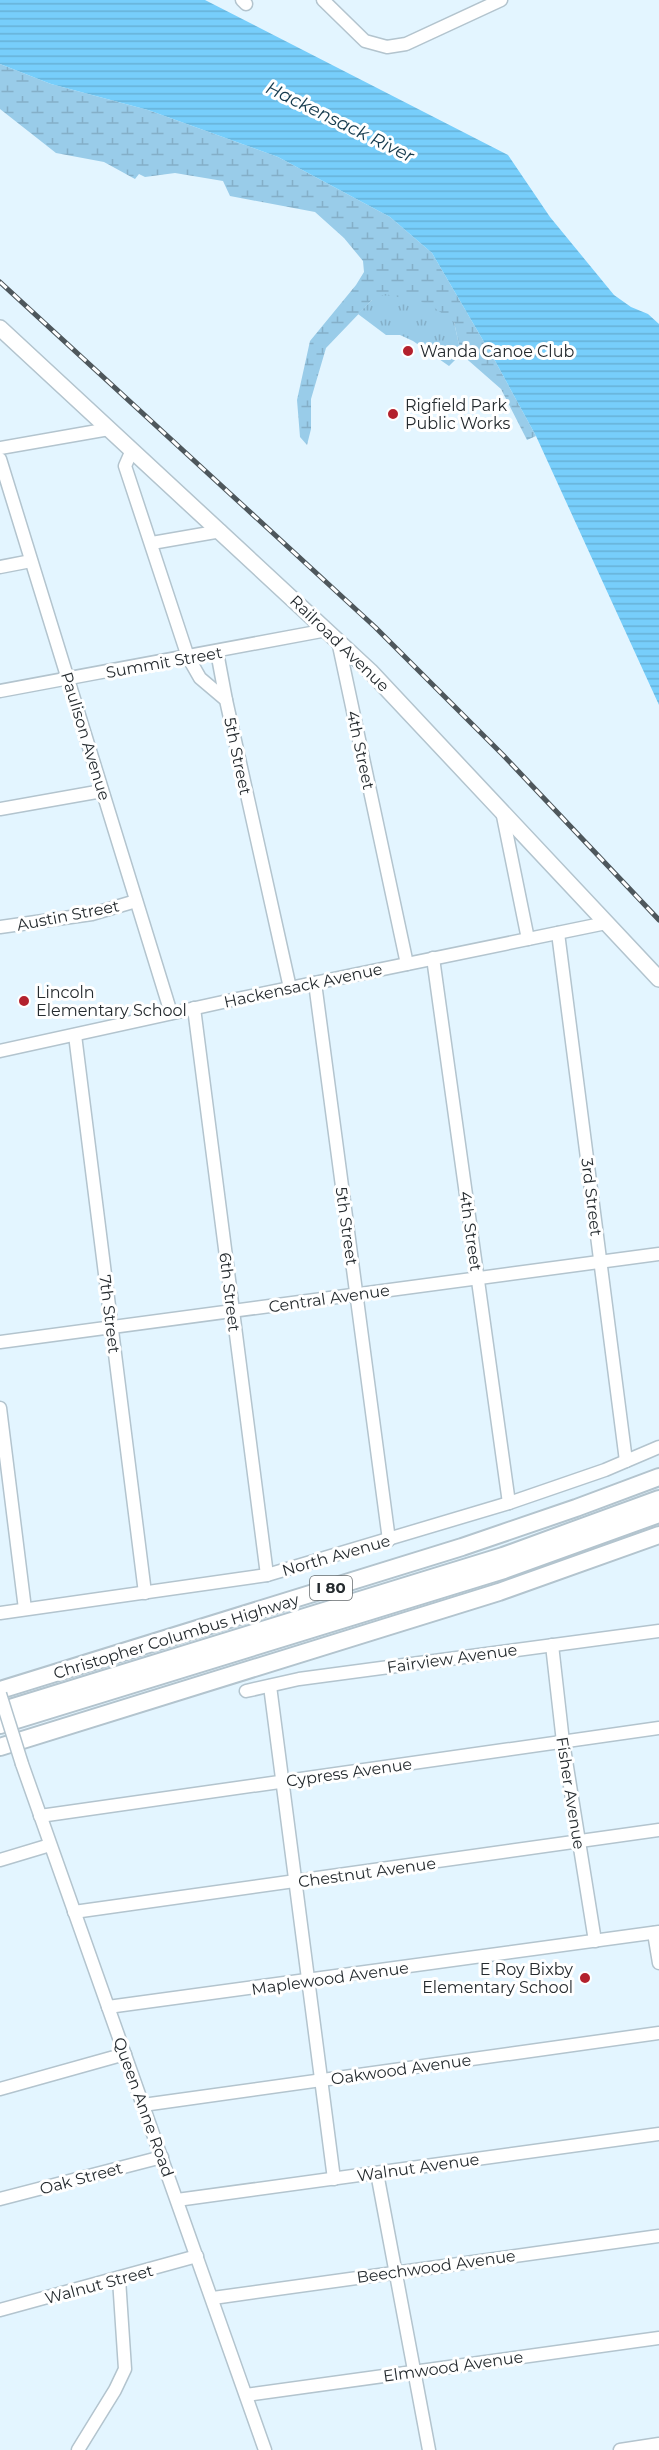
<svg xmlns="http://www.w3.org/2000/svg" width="659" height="2450" viewBox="0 0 659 2450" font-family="Montserrat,sans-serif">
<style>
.wetland{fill:url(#wetland-marsh)}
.park{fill:url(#park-tufts)}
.water{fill:url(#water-rules)}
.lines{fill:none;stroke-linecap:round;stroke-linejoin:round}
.minor-casing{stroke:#b3c4ce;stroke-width:15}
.major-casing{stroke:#b3c4ce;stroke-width:18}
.highway-casing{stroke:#b3c4ce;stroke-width:20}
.minor{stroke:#fff;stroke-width:12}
.major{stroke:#fff;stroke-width:15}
.highway{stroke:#fff;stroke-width:16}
.rail-casing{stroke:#4e575c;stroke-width:5}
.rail{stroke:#fff;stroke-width:3;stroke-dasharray:9;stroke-linecap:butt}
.minor-bridge-casing{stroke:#b3c4ce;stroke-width:15;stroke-linecap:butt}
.minor-bridge{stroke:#fff;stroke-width:12}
.poi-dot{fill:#b3212d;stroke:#fff;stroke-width:2}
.labels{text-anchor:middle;stroke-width:6;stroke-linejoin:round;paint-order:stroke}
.shield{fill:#fff;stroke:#666b6d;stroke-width:1.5}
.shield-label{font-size:15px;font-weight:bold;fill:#252b2f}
.poi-label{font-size:16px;fill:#252b2f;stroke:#fff;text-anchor:start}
.street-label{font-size:16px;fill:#252b2f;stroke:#fff}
.water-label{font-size:18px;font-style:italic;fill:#143a4d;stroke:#fff}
</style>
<defs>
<pattern id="wetland-marsh" width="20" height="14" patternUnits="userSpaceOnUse" patternTransform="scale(1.5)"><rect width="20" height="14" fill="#99cce9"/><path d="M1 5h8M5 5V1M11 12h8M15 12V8" fill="none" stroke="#84afc8"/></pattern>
<pattern id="park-tufts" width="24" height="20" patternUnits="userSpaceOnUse" patternTransform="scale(1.5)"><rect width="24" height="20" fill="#99cce9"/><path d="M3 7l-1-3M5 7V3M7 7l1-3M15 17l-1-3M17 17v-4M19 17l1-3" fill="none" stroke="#84afc8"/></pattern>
<pattern id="water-rules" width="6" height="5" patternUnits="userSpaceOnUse" patternTransform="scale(1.5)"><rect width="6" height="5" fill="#77cefb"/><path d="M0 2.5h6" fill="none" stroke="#67b1d7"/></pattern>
</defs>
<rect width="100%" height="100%" fill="#e3f5ff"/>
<!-- wetland -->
<polygon class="wetland" points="0,64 51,84 148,110 278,157 390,217 432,253 494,359 536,436 527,440 501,389 461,354 454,322 372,300 326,348 311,399 311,429 307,445 300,437 297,400 310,341 356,285 364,272 363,261 344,238 315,212 230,196 223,181 175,173 145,177 139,174 135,179 104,162 56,153 0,109"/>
<!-- park -->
<polygon class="park" points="385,294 429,304 454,322 461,354 449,366 413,341 400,335 386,335 358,314 372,300"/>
<!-- water -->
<polygon class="water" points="0,0 205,0 508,155 550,217 614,295 631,307 648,314 659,324 659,705 536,436 494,359 432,253 390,217 278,157 148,110 51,84 0,64"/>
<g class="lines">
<defs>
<g id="minor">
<polyline points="242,0 246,4"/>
<polyline points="323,0 365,41 387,47 406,44 501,0"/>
<polyline points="0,448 109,429"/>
<polyline points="132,450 125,466 188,657 200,678 226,700 290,988"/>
<polyline points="0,459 171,1013"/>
<polyline points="152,543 221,531"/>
<polyline points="0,567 31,561"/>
<polyline points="338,641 407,964"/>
<polyline points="217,652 226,700"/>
<polyline points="0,691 327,630"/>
<polyline points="0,809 102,791"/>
<polyline points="502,811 528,939"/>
<polyline points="0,927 92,914 136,901"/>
<polyline points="558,933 626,1461"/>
<polyline points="433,958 509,1503"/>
<polyline points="315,983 389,1540"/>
<polyline points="194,1008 267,1575"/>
<polyline points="75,1035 145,1593"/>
<polyline points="0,1051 232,1000 606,923"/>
<polyline points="0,1342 659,1254"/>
<polyline points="0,1408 25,1609"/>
<polyline points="0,1613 267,1575 509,1503 605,1470 659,1447"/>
<polyline points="552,1645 563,1742 595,1941"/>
<polyline points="270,1686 334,2179"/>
<polyline points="246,1691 299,1679 659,1631"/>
<polyline points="22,1764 265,2450"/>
<polyline points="40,1816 659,1728"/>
<polyline points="0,1860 50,1845"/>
<polyline points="74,1912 659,1830"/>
<polyline points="654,1933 659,1963"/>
<polyline points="108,2007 659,1932"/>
<polyline points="0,2089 125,2054"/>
<polyline points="143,2105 659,2033"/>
<polyline points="377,2173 429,2450"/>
<polyline points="0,2199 162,2157"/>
<polyline points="177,2200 659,2134"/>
<polyline points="213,2298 659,2236"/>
<polyline points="0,2310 197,2256"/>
<polyline points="246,2395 659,2338"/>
<polyline points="78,2450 115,2390 125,2369 119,2279"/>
<polyline points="620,2450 659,2444"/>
</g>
<polyline id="major" points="0,328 370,671 659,979"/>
<g id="highway">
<polyline points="0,1690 462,1547 576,1508 659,1477"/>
<polyline points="0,1711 503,1556 659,1499"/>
<polyline points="0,1725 504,1570 659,1514"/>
<polyline points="0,1747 499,1592 659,1535"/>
</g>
</defs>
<!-- minor casing -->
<use href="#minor" class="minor-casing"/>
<!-- major casing -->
<use href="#major" class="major-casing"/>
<!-- highway casing -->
<use href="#highway" class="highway-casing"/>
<!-- minor -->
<use href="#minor" class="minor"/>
<!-- major -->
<use href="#major" class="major"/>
<!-- highway -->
<use href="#highway" class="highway"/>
<defs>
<polyline id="rail" points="0,282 375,627 503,755 659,920"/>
</defs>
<!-- rail casing -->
<use href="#rail" class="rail-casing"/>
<!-- rail -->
<use href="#rail" class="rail"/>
<defs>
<polyline id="minor-bridge" points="0,1694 22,1764"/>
</defs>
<!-- minor-bridge casing -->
<use href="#minor-bridge" class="minor-bridge-casing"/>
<!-- minor-bridge -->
<use href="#minor-bridge" class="minor-bridge"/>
</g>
<!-- markers -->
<g class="poi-dot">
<circle cx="408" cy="351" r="6"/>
<circle cx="393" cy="414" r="6"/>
<circle cx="24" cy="1001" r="6"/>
<circle cx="585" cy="1978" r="6"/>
</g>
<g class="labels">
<!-- shield labels -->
<rect class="shield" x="310" y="1576" width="42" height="24" rx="4.5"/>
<g class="shield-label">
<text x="331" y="1593">I 80</text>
</g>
<!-- poi labels -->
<g class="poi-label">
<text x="420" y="357">Wanda Canoe Club</text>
<text x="405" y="411">Rigfield Park<tspan x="405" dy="18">Public Works</tspan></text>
<text x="36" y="998">Lincoln<tspan x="36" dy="18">Elementary School</tspan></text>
<text x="573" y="1975" text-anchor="end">E Roy Bixby<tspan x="573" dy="18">Elementary School</tspan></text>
</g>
<!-- street labels -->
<g class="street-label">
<text transform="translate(340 643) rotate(44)" y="6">Railroad Avenue</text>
<text transform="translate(164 662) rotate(-10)" y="6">Summit Street</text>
<text transform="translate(86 736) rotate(73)" y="6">Paulison Avenue</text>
<text transform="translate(361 750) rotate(78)" y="6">4th Street</text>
<text transform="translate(238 756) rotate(78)" y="6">5th Street</text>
<text transform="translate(68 915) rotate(-11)" y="6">Austin Street</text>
<text transform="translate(303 985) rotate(-12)" y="6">Hackensack Avenue</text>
<text transform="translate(592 1197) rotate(83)" y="6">3rd Street</text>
<text transform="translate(347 1226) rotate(82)" y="6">5th Street</text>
<text transform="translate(471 1231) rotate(82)" y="6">4th Street</text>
<text transform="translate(230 1292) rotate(83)" y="6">6th Street</text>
<text transform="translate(329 1298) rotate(-8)" y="6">Central Avenue</text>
<text transform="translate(110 1314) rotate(83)" y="6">7th Street</text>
<text transform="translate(336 1555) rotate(-16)" y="6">North Avenue</text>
<text transform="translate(176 1636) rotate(-17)" y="6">Christopher Columbus Highway</text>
<text transform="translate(452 1658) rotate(-8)" y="6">Fairview Avenue</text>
<text transform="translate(349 1772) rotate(-8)" y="6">Cypress Avenue</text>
<text transform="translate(571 1793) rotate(81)" y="6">Fisher Avenue</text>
<text transform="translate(367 1872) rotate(-8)" y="6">Chestnut Avenue</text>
<text transform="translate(330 1978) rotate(-8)" y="6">Maplewood Avenue</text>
<text transform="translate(401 2069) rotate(-8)" y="6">Oakwood Avenue</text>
<text transform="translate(144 2107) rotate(70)" y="6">Queen Anne Road</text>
<text transform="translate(418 2167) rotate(-8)" y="6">Walnut Avenue</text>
<text transform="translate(81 2178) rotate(-15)" y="6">Oak Street</text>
<text transform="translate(436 2266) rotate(-8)" y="6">Beechwood Avenue</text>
<text transform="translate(99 2284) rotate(-15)" y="6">Walnut Street</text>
<text transform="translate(453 2366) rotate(-8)" y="6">Elmwood Avenue</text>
</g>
<!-- water labels -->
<g class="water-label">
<text transform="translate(340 122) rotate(26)" y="6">Hackensack River</text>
</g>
</g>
</svg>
